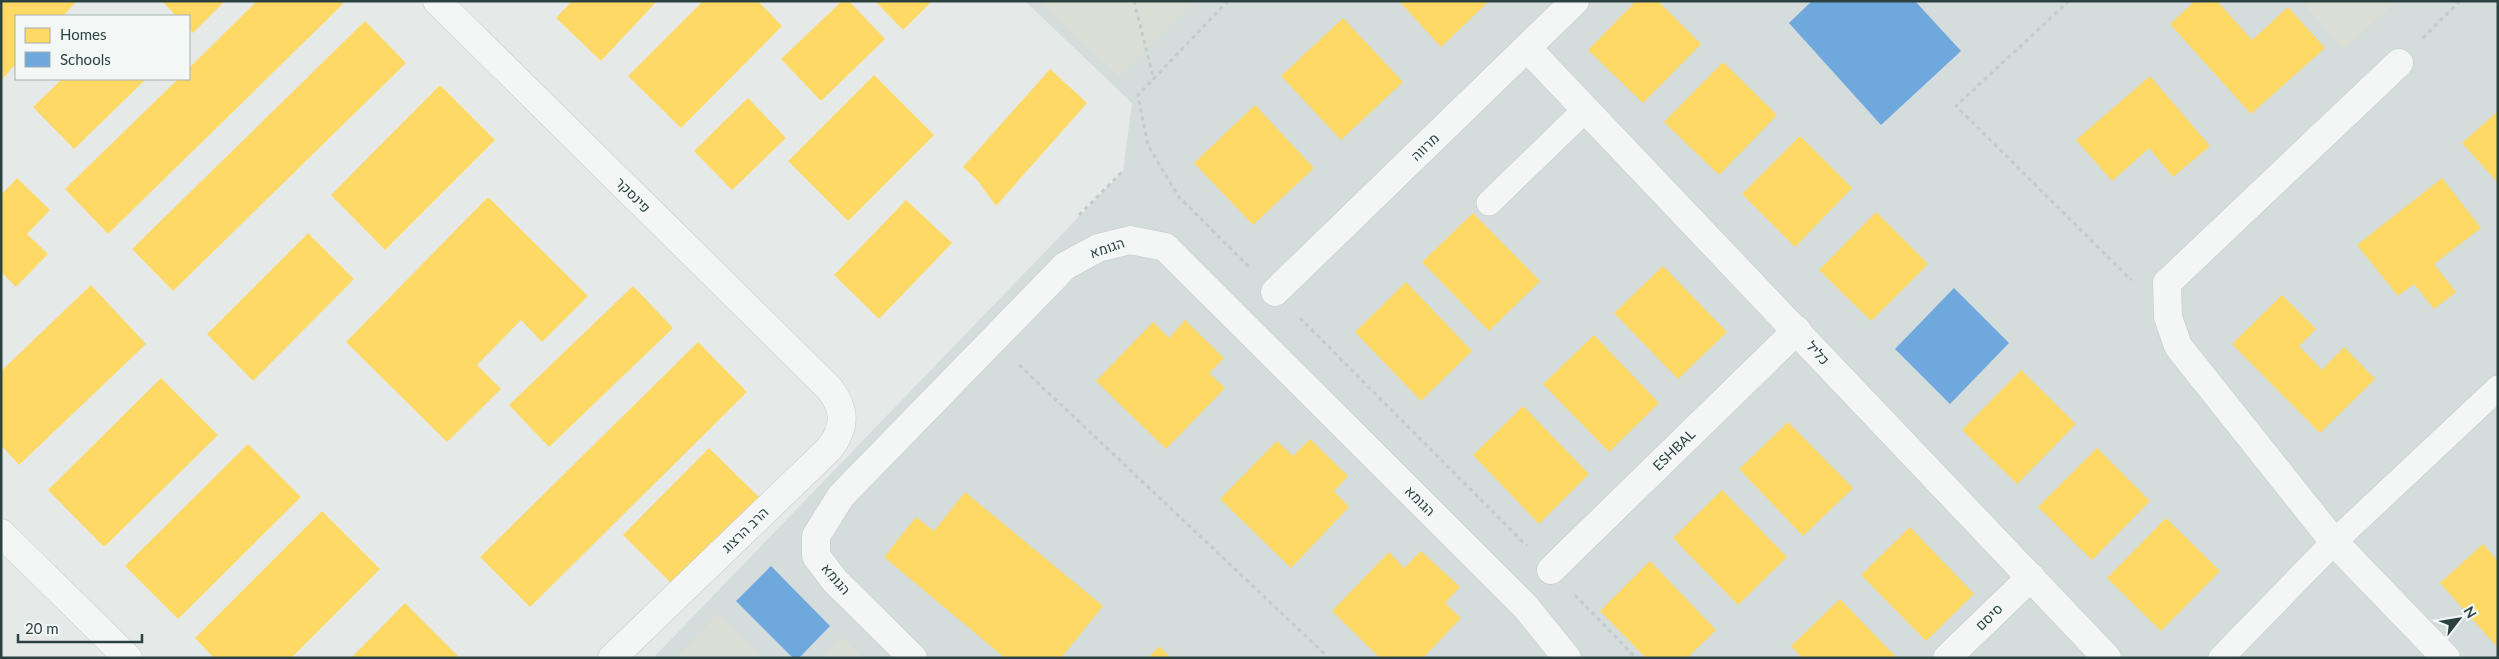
<svg xmlns="http://www.w3.org/2000/svg" width="2499" height="659" viewBox="0 0 2499 659" font-family="Lato,Heebo,sans-serif">
<style>
.built{fill:#d4dcdc}
.green{fill:#dbded5}
.homes{fill:#ffd966}
.schools{fill:#6fa8dc}
.lines{fill:none;stroke-linecap:round;stroke-linejoin:round}
.service-casing{stroke:#c3c8c7;stroke-width:26}
.minor-casing{stroke:#c3c8c7;stroke-width:29}
.tertiary-casing{stroke:#c3c8c7;stroke-width:29}
.path{stroke:#c5caca;stroke-width:3;stroke-dasharray:4 4;stroke-linecap:butt}
.service{stroke:#f4f6f6;stroke-width:25}
.minor{stroke:#f4f6f6;stroke-width:28}
.tertiary{stroke:#f4f6f6;stroke-width:28}
.labels{text-anchor:middle;stroke-width:5;stroke-linejoin:round;paint-order:stroke}
.street-label{font-size:14px;fill:#2c4241;stroke:#f3f8f7}
</style>
<rect width="100%" height="100%" fill="#e5eae9"/>
<!-- built -->
<polygon class="built" points="1025,1 2498,1 2498,658 653,658 1123,171 1132,103"/>
<!-- green -->
<g class="green">
<polygon points="1039,1 1195,1 1119,77"/>
<polygon points="2301,1 2397,1 2344,50"/>
<polygon points="718,613 763,658 764,658 675,658"/>
<polygon points="843,637 863,658 821,658"/>
</g>
<!-- homes -->
<g class="homes">
<polygon points="3,1 77,1 63,16 16,16 16,64 1,80 1,3"/>
<polygon points="162,1 225,1 193,33 189,29 189,16 176,16"/>
<polygon points="257,1 341,1 343,4 108,234 65,189 178,79 189,79 189,68"/>
<polygon points="572,1 657,1 601,61 556,18"/>
<polygon points="703,1 758,1 782,26 681,128 628,76"/>
<polygon points="842,1 849,1 885,39 821,101 781,59"/>
<polygon points="875,1 932,1 903,30"/>
<polygon points="1399,1 1489,1 1441,47"/>
<polygon points="1636,1 1658,1 1701,44 1643,103 1588,50"/>
<polygon points="2195,1 2217,1 2252,40 2288,7 2325,48 2251,114 2170,24"/>
<polygon points="1343,18 1403,82 1341,140 1281,76"/>
<polygon points="365,21 406,63 173,291 132,249"/>
<polygon points="1723,62 1777,115 1719,175 1664,122"/>
<polygon points="1050,69 1087,103 996,206 977,180 963,167"/>
<polygon points="874,75 934,135 848,221 788,161"/>
<polygon points="2150,76 2210,146 2173,177 2149,148 2112,181 2076,140"/>
<polygon points="62,79 146,79 74,149 33,107"/>
<polygon points="440,85 495,140 385,250 331,195"/>
<polygon points="748,98 786,138 732,190 694,151"/>
<polygon points="1255,105 1314,168 1253,225 1194,163"/>
<polygon points="2498,111 2498,183 2462,143"/>
<polygon points="1800,136 1852,188 1795,247 1742,194"/>
<polygon points="17,178 50,210 27,234 48,254 16,287 1,272 1,195"/>
<polygon points="2442,178 2481,228 2434,264 2456,292 2434,309 2414,284 2398,296 2357,245"/>
<polygon points="488,197 588,296 542,342 521,320 477,365 501,389 447,442 346,342"/>
<polygon points="906,200 952,243 879,319 834,275"/>
<polygon points="1876,212 1928,264 1871,321 1819,270"/>
<polygon points="1473,213 1540,281 1489,331 1422,262"/>
<polygon points="308,233 354,279 253,381 207,334"/>
<polygon points="1663,266 1727,332 1678,379 1614,313"/>
<polygon points="1406,282 1472,351 1421,401 1355,332"/>
<polygon points="91,285 146,344 19,465 1,445 1,371"/>
<polygon points="633,286 673,328 549,447 509,405"/>
<polygon points="2282,295 2316,329 2299,346 2322,370 2344,347 2375,379 2320,433 2232,344"/>
<polygon points="1185,320 1224,358 1209,373 1225,388 1166,449 1096,381 1153,322 1169,338"/>
<polygon points="1594,335 1659,403 1609,452 1543,384"/>
<polygon points="698,342 747,392 530,607 480,557"/>
<polygon points="2021,370 2076,424 2017,484 1962,430"/>
<polygon points="161,378 218,435 104,547 48,490"/>
<polygon points="1523,406 1589,474 1539,524 1473,455"/>
<polygon points="1788,422 1853,488 1803,536 1739,469"/>
<polygon points="1310,439 1348,476 1334,491 1349,507 1291,568 1220,499 1277,441 1293,456"/>
<polygon points="248,444 301,497 178,619 125,566"/>
<polygon points="709,448 761,499 675,587 623,535"/>
<polygon points="2097,448 2150,501 2092,560 2038,507"/>
<polygon points="1722,490 1787,557 1738,605 1673,538"/>
<polygon points="965,492 1103,606 1061,658 1005,658 884,557 916,517 934,531"/>
<polygon points="322,511 380,569 291,658 214,658 195,638"/>
<polygon points="2166,518 2220,571 2161,631 2107,578"/>
<polygon points="1910,527 1974,594 1926,641 1861,575"/>
<polygon points="2483,544 2498,561 2498,648 2440,583"/>
<polygon points="1421,551 1460,587 1445,603 1461,618 1423,658 1380,658 1332,611 1389,552 1404,568"/>
<polygon points="1650,561 1716,630 1687,658 1646,658 1600,611"/>
<polygon points="1840,599 1897,658 1802,658 1791,646"/>
<polygon points="405,603 458,656 456,658 351,658"/>
<polygon points="1159,646 1171,658 1148,658"/>
</g>
<!-- schools -->
<g class="schools">
<polygon points="1812,1 1915,1 1961,51 1881,125 1789,23"/>
<polygon points="1954,288 2009,343 1950,404 1895,349"/>
<polygon points="771,566 830,626 799,658 793,658 736,601"/>
</g>
<g class="lines">
<defs>
<g id="service">
<polyline points="1489,203 1586,109"/>
<polyline points="2221,658 2334,542 2498,388"/>
</g>
<g id="minor">
<path d="M437,1L829,388C846,410 846,427 829,449L612,658"/>
<polyline points="1528,49 2107,658"/>
<polyline points="2399,63 2167,283 2168,317 2178,346 2334,542 2446,658"/>
<polyline points="1275,292 1575,1"/>
<polyline points="1551,570 1797,330"/>
<polyline points="913,658 835,581 816,556 816,536 841,496 1065,266 1098,248 1130,240 1165,247 1525,606 1567,658"/>
<polyline points="1947,658 2031,577"/>
</g>
<polyline id="tertiary" points="1,533 128,658"/>
</defs>
<!-- service casing -->
<use href="#service" class="service-casing"/>
<!-- minor casing -->
<use href="#minor" class="minor-casing"/>
<!-- tertiary casing -->
<use href="#tertiary" class="tertiary-casing"/>
<!-- path -->
<g class="path">
<polyline points="1134,1 1154,80"/>
<polyline points="1228,1 1138,95 1148,145 1178,196 1250,268"/>
<polyline points="2069,1 1956,106 2131,280"/>
<polyline points="2423,38 2460,1"/>
<polyline points="1079,215 1123,171"/>
<polyline points="1300,318 1527,546"/>
<polyline points="1019,365 1329,658"/>
<polyline points="1575,595 1636,658"/>
</g>
<!-- service -->
<use href="#service" class="service"/>
<!-- minor -->
<use href="#minor" class="minor"/>
<!-- tertiary -->
<use href="#tertiary" class="tertiary"/>
</g>
<g class="labels">
<!-- street labels -->
<g class="street-label">
<text transform="translate(1425 147) rotate(-44)" y="5">מרווה</text>
<text transform="translate(633 195) rotate(45)" y="5">פינסקר</text>
<text transform="translate(1107 248) rotate(-19)" y="5">הגומא</text>
<text transform="translate(1818 353) rotate(47)" y="5">כליל</text>
<text transform="translate(1674 450) rotate(-44)" y="5">ESHBAL</text>
<text transform="translate(1420 501) rotate(45)" y="5">הגומא</text>
<text transform="translate(745 530) rotate(-44)" y="5">הרב הרצוג</text>
<text transform="translate(836 579) rotate(49)" y="5">הגומא</text>
<text transform="translate(1989 617) rotate(-44)" y="5">סיסם</text>
</g>
</g>
<!-- border -->
<rect width="2499" height="659" fill="none" stroke="#2c4241" stroke-width="5"/>
<!-- legend -->
<rect x="15" y="15" width="175" height="65" fill="#f3f8f7" stroke="#a3afae"/>
<rect x="25" y="28" width="25" height="15" fill="#ffd966" stroke="#a3afae"/>
<text x="60" y="40" font-size="15" fill="#2c4241">Homes</text>
<rect x="25" y="52" width="25" height="15" fill="#6fa8dc" stroke="#a3afae"/>
<text x="60" y="65" font-size="15" fill="#2c4241">Schools</text>
<!-- north arrow -->
<g transform="translate(2459 619) rotate(59)" stroke="#f3f8f7" stroke-width="4" paint-order="stroke">
<path d="M0-4L9 19L0 12L-9 19Z" fill="#2c4241"/>
<text y="-8" font-size="14" font-weight="bold" text-anchor="middle" fill="#2c4241">N</text>
</g>
<!-- scale -->
<path d="M18 634v8h124v-8" fill="none" stroke="#2c4241" stroke-width="2.5"/>
<text x="25" y="634" font-size="15" fill="#2c4241" stroke="#f3f8f7" stroke-width="4" paint-order="stroke">20 m</text>
</svg>
